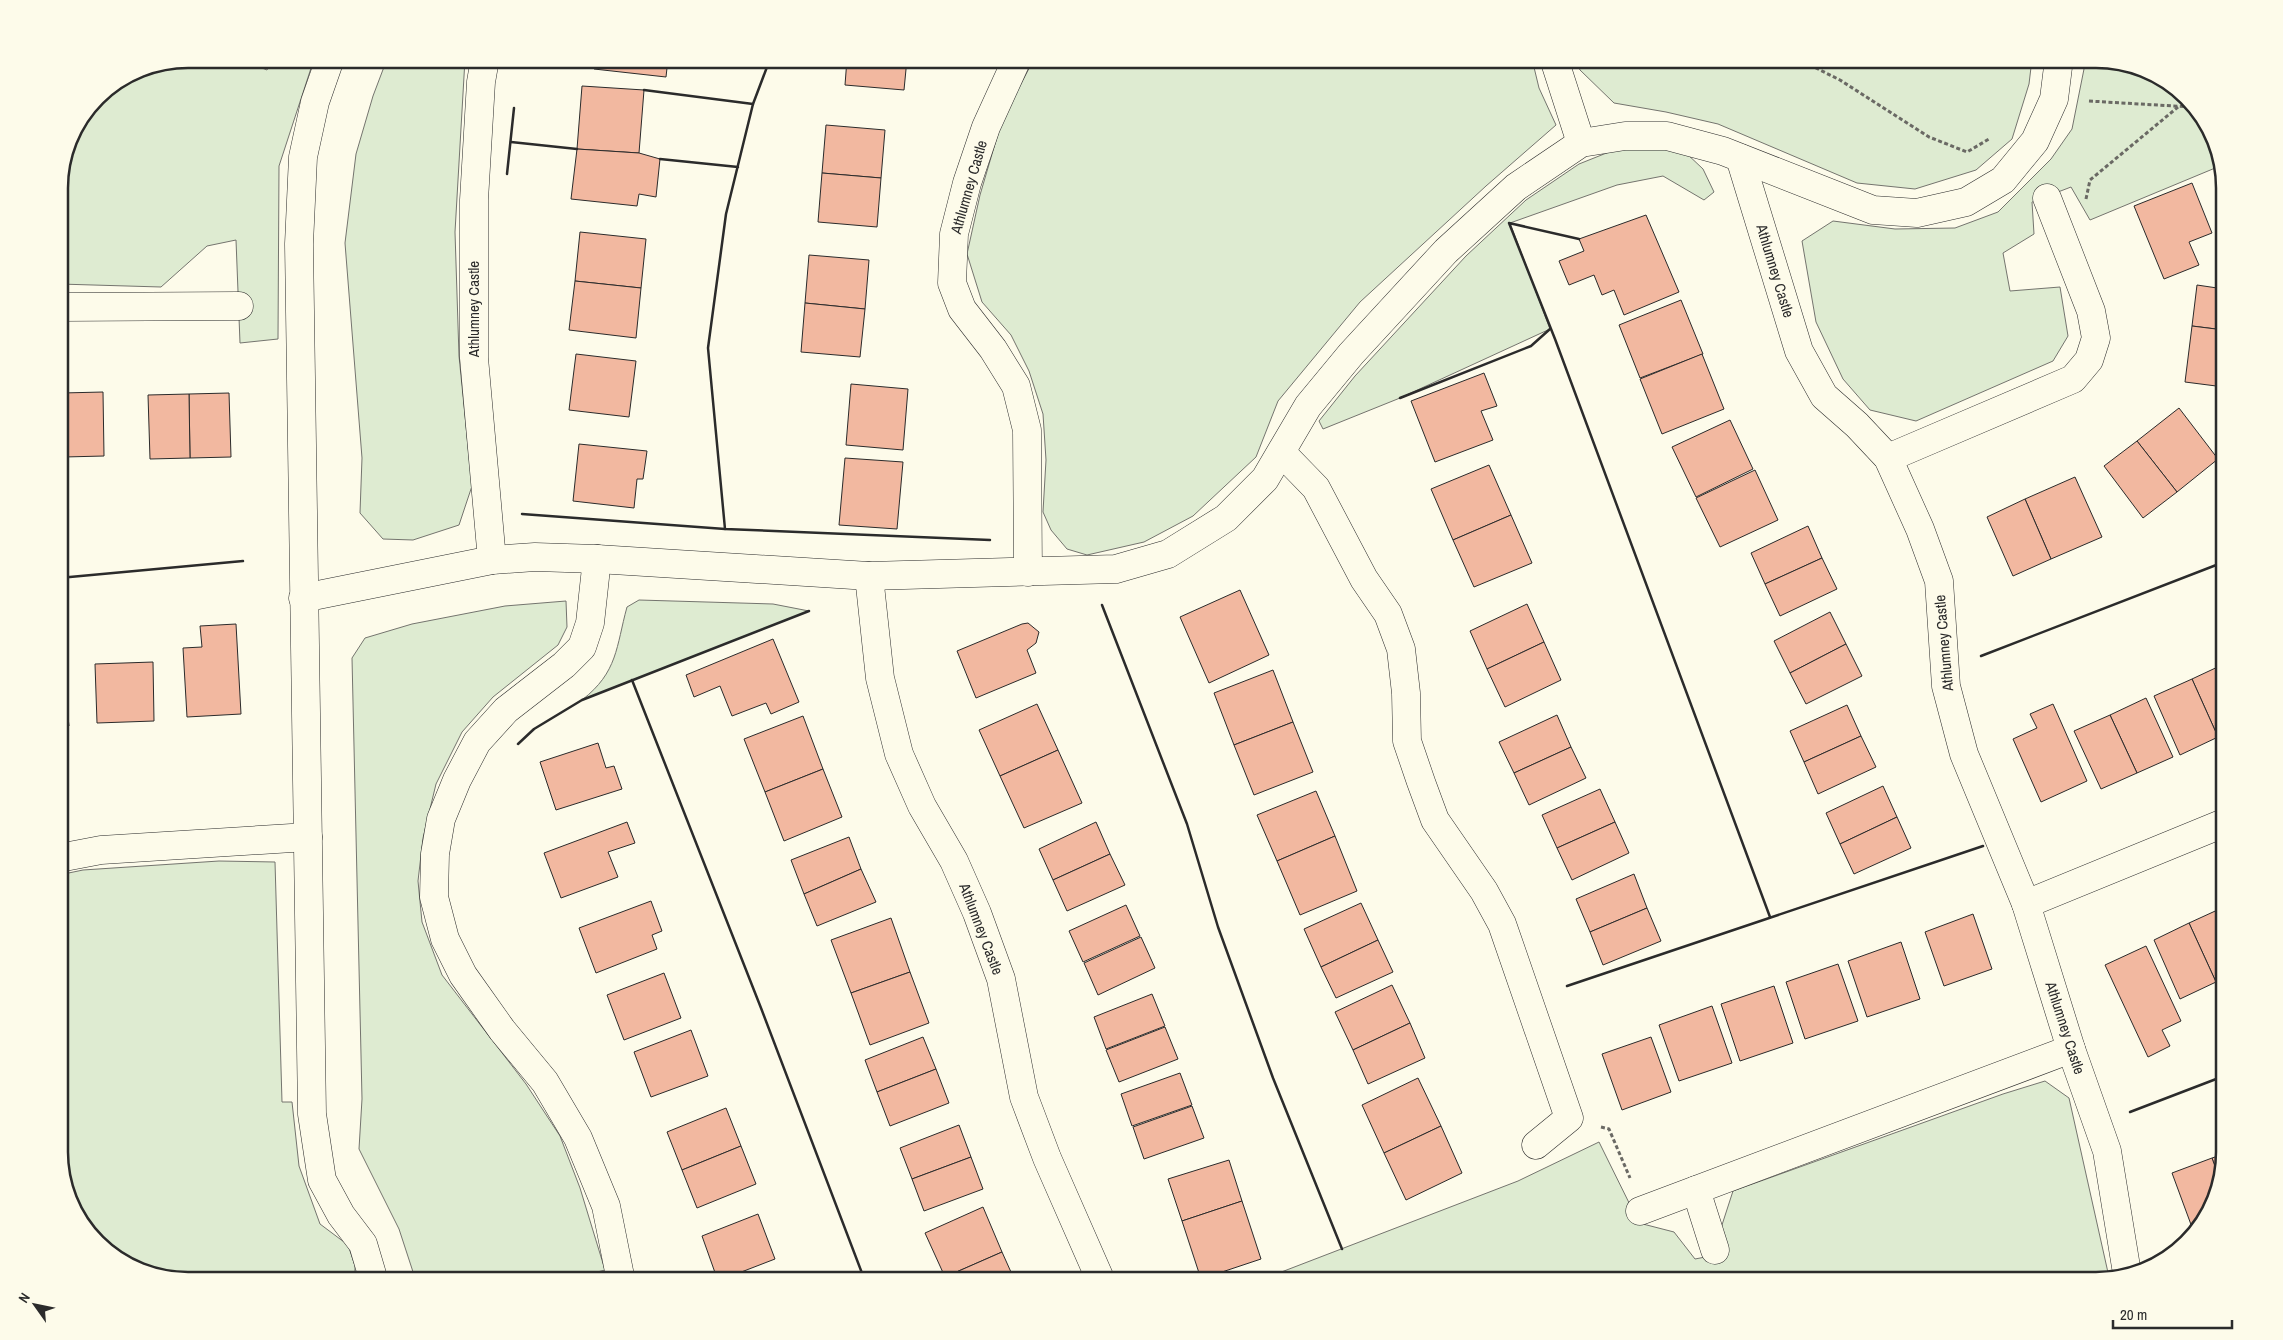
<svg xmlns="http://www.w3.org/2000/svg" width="2283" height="1340" viewBox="0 0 2283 1340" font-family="'Archivo Narrow',sans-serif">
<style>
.green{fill:#deebd1;stroke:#74746e}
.building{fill:#f2b8a0;stroke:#2b2b2b}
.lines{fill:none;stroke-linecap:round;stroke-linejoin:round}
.minor-casing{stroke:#2b2b2b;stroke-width:29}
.path{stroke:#6a6964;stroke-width:3;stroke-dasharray:4 2.5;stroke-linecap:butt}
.minor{stroke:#fdfbea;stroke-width:28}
.wall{stroke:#2b2b2b;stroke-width:2.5}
.labels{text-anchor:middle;stroke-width:4;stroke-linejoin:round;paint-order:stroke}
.street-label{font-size:15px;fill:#2b2b2b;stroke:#fdfbea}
.rim{fill:none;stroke:#2b2b2b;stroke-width:2.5}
</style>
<rect width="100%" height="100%" fill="#fdfbea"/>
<!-- green -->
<g class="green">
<polygon points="188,59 239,59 267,70 273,59 314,59 279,166 278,339 240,343 236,240 207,246 161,287 59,284 59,180 72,131 97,96 139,68"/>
<polygon points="387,59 465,59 455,232 459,356 472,486 459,525 413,540 383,539 360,513 362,458 345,243 356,154 373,96"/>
<polygon points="1034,59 1532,59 1539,88 1556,125 1486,186 1360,302 1278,401 1256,457 1193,516 1144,542 1087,555 1067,549 1051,530 1043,512 1046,460 1043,414 1029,371 1011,335 982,302 967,254 980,195 1002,120"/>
<polygon points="1575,59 2032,59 2029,84 2012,139 1976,170 1915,189 1857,183 1718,124 1666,112 1614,103 1580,70"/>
<polygon points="2083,59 2095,59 2159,76 2207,123 2220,166 2090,220 2071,187 2032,202 2034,234 2003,253 2010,291 2060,287 2068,336 2053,361 1916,421 1870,410 1843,379 1816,322 1802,241 1833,221 1895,229 1955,228 1998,212 2051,159 2072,129 2084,69"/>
<polygon points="1658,146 1685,152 1703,169 1714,192 1704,200 1663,176 1617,185 1510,223 1550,329 1400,398 1323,429 1319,421 1355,376 1466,256 1526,200 1579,164 1614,150"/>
<path d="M639,600L773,604L809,611L582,700C618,672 616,647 627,607Z"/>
<polygon points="566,601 567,627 558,645 493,697 462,732 436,784 423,838 418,881 422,922 442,975 526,1084 560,1136 580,1188 605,1270 574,1278 571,1281 416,1281 399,1229 359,1149 362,1099 352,658 365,638 412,624 505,606"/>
<polygon points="219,861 275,862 282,1102 292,1102 299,1166 320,1224 348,1245 355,1266 355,1281 188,1281 124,1264 76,1217 59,1160 59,875 83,870"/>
<polygon points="2045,1081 2069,1098 2109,1277 2095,1281 1258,1281 1518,1181 1599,1142 1639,1223 1674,1232 1695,1259 1726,1253 1721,1228 1733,1191 2003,1094"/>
</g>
<!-- building -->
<g class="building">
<polygon points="595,59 668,59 666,77 594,69"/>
<polygon points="847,59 907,59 904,90 845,85"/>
<polygon points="582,86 644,90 639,153 577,149"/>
<polygon points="826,125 885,130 881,178 822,173"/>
<polygon points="577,149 639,153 660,159 656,197 639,194 637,206 571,199"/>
<polygon points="822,173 881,178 877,227 818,222"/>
<polygon points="2192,183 2212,233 2189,242 2199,265 2164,279 2134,206"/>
<polygon points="1646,215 1679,292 1624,315 1614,290 1602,295 1594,275 1569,285 1559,261 1584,251 1579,239"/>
<polygon points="580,232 646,239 641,288 575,281"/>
<polygon points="809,255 869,260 865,309 805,303"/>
<polygon points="575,281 641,288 636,338 569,330"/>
<polygon points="2197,285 2224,289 2224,330 2192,326"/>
<polygon points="1681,300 1703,354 1640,378 1619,325"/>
<polygon points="805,303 865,309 860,357 801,352"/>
<polygon points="2192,326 2224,330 2224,387 2185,382"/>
<polygon points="576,354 636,361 629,417 569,410"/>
<polygon points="1702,354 1724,409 1662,434 1640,379"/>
<polygon points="1484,373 1497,406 1481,411 1493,440 1435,462 1411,401"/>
<polygon points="851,384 908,389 903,450 846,445"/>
<polygon points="103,392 104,456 64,457 62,393"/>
<polygon points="59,393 62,393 64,457 59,457"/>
<polygon points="229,393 231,457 190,458 189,394"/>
<polygon points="189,394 190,458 150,459 148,395"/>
<polygon points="2179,408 2218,459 2177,492 2137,441"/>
<polygon points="1730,420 1753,469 1696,497 1672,447"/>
<polygon points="2137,441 2177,492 2143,518 2104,466"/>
<polygon points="579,444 647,451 643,479 637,479 634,508 573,501"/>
<polygon points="845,458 903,462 897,529 839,525"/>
<polygon points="1489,465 1511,515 1453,540 1431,489"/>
<polygon points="1755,470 1778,520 1720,547 1696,498"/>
<polygon points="2075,477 2102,537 2051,559 2025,499"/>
<polygon points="2025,499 2051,559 2013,576 1987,517"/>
<polygon points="1511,515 1532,563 1474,587 1453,540"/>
<polygon points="1808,526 1822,558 1765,584 1751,553"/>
<polygon points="1822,558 1837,589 1780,616 1765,584"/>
<polygon points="1240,590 1269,655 1209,683 1180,617"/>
<polygon points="1527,604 1544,642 1487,669 1470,631"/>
<polygon points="1830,612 1846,644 1790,673 1774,641"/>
<polygon points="1028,623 1039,632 1036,643 1027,650 1036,673 976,698 957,651 1022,624"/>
<polygon points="236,624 241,714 187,717 183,648 202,647 200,626"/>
<polygon points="773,639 799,702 771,714 766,703 732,716 720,686 694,697 686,675"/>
<polygon points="1544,642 1561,680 1505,707 1487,669"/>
<polygon points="1846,644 1862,676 1806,704 1790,673"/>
<polygon points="153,662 154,721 97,723 95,664"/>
<polygon points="2224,664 2224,734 2218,737 2192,679"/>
<polygon points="1273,670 1293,722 1234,745 1214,693"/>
<polygon points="63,672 69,726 59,727 59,673"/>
<polygon points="2192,679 2218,737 2180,755 2154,696"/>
<polygon points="2146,698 2173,757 2137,773 2110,715"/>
<polygon points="1037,704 1058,750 1000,776 979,730"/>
<polygon points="2053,704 2087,781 2041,802 2013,739 2037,728 2030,714"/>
<polygon points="1847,705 1861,736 1804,762 1790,731"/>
<polygon points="1557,715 1571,747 1514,773 1499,742"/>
<polygon points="2110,715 2137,773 2101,789 2074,731"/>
<polygon points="803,716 823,769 765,792 744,739"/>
<polygon points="1293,722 1313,772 1254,795 1234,745"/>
<polygon points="1861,736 1876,767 1818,794 1804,762"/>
<polygon points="598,743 606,768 614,766 622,789 556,810 540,762"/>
<polygon points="1571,747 1586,778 1529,805 1514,773"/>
<polygon points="1058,750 1082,803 1024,828 1000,776"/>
<polygon points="823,769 842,817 784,841 765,792"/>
<polygon points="1883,786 1897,817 1840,844 1826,813"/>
<polygon points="1600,789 1615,822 1557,848 1542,815"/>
<polygon points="1316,791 1335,836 1277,861 1257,815"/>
<polygon points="1897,817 1911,848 1854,874 1840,844"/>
<polygon points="627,822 635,843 608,852 618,877 561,898 544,853"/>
<polygon points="1096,822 1110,854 1053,880 1039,849"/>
<polygon points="1615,822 1629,853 1572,880 1557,848"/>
<polygon points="1335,836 1357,891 1300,915 1277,861"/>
<polygon points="849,837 861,869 804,894 791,860"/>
<polygon points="1110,854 1125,885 1067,911 1053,880"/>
<polygon points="861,869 876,902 817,926 804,894"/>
<polygon points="1634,874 1647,908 1590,932 1576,899"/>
<polygon points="651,901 662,931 652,935 657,949 596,973 579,928"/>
<polygon points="1361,903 1378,940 1321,967 1304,929"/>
<polygon points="1126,905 1140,936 1083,962 1069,931"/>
<polygon points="2224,907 2224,978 2216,982 2189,923"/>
<polygon points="1647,908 1661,941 1603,965 1590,932"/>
<polygon points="1973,914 1992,969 1944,986 1925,932"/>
<polygon points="891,918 910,972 851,993 831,940"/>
<polygon points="2189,923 2216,982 2180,999 2154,940"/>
<polygon points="1141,937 1155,968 1098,995 1084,963"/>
<polygon points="1378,940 1393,972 1336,998 1321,967"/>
<polygon points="1901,942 1920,999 1867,1017 1848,961"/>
<polygon points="2146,946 2181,1021 2162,1030 2170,1046 2148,1057 2105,965"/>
<polygon points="1838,964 1858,1021 1805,1039 1786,982"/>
<polygon points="910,972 929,1023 870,1045 851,993"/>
<polygon points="664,973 681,1018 624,1040 607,995"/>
<polygon points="1392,985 1410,1023 1353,1050 1335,1012"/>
<polygon points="1774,986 1793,1043 1740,1061 1721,1004"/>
<polygon points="1152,994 1165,1026 1106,1049 1094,1017"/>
<polygon points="1712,1006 1732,1063 1679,1081 1659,1025"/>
<polygon points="1410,1023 1425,1058 1368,1084 1353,1050"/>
<polygon points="1165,1027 1178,1059 1119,1082 1106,1050"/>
<polygon points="691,1030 708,1076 651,1097 634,1052"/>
<polygon points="923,1037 936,1069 877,1092 865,1060"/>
<polygon points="1651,1037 1671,1092 1622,1110 1602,1054"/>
<polygon points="936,1069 949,1103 890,1126 877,1092"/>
<polygon points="1180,1073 1192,1105 1132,1126 1121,1094"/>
<polygon points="1418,1078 1441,1126 1384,1153 1362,1105"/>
<polygon points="1192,1106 1204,1138 1144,1159 1133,1127"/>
<polygon points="726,1108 741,1146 682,1170 667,1132"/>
<polygon points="959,1125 971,1157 912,1179 900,1148"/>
<polygon points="1441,1126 1462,1173 1406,1200 1384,1153"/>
<polygon points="741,1146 756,1184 697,1208 682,1170"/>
<polygon points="2224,1154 2218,1175 2212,1158"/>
<polygon points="971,1157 983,1189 924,1211 912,1179"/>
<polygon points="2212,1158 2218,1175 2207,1216 2193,1230 2172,1173"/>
<polygon points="1229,1160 1242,1201 1182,1221 1168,1179"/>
<polygon points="1242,1201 1261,1259 1201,1279 1182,1221"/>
<polygon points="983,1207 1002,1252 945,1277 925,1233"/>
<polygon points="758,1214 775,1259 718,1281 702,1236"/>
<polygon points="1002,1252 1015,1281 947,1281 945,1277"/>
</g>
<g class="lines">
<defs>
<g id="minor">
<polyline points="330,59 315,102 303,157 299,244 312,1114 322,1180 341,1215 363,1244 374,1281"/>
<polyline points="485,59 481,82 474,200 474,358 492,560"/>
<polyline points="1017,59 986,127 967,183 954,234 952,283 962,309 993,349 1016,386 1027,430 1028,572"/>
<polyline points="1554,59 1581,143"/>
<polyline points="1740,158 1799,351 1824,396 1857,425 1888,458 1920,529 1939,581 1946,686 1964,754 2026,904 2071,1049 2107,1151 2127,1273"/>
<polyline points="59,307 239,306"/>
<polyline points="1282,453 1316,488 1364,579 1388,614 1401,649 1406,693 1407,741 1421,782 1435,820 1484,891 1502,924 1569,1118 1536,1145"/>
<polyline points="1888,458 2073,379 2089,360 2096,338 2091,311 2047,198"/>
<polyline points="597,559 590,623 582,647 564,665 506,710 477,742 457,780 441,819 435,854 434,897 445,939 463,975 502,1030 545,1082 578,1138 606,1206 621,1281"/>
<polyline points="869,576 880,678 899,754 922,806 954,861 977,913 1001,979 1024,1097 1047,1158 1101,1281"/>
<polyline points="303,598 492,560 535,557 597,559 869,576 1116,569 1168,554 1226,518 1265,479 1308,406 1351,354 1446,251 1516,187 1581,143 1625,136 1667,136 1723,151 1873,210 1917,213 1966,202 2003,180 2035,141 2054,99 2059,59"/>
<polyline points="59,858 101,850 308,837"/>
<polyline points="2026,904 2224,823"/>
<polyline points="1696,1190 1715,1250"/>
<polyline points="1640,1211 2071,1049"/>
</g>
</defs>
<!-- minor casing -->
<use href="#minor" class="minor-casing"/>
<!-- path -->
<g class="path">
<polyline points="1798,59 1840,80 1929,137 1967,152 1989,139"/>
<polyline points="2089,101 2191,107"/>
<polyline points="2086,199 2090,180 2178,107"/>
<polyline points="1601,1127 1609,1129 1630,1178"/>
</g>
<!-- minor -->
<use href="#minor" class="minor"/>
<!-- wall -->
<g class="wall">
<polyline points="644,90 753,104"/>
<polyline points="511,142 577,149"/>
<polyline points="660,159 738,167"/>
<polyline points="507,174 514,108"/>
<polyline points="1579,239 1509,223 1555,339 1770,917"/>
<polyline points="1400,398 1531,346 1550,329"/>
<polyline points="522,514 725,529 990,540"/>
<polyline points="725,529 708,348 726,214 753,104 770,59"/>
<polyline points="59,578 243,561"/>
<polyline points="1102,605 1187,824 1218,927 1273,1078 1342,1249"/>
<polyline points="1981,656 2224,562"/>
<polyline points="632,680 761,1008 865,1281"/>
<polyline points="518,744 534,729 582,700 809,611"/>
<polyline points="1567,986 1983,846"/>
<polyline points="2130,1112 2224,1076"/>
</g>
</g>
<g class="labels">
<!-- street labels -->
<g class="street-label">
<text transform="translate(969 187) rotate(-74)" y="5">Athlumney Castle</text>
<text transform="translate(1775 271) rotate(73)" y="5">Athlumney Castle</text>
<text transform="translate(474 309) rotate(-90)" y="5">Athlumney Castle</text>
<text transform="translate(1944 643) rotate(-95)" y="5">Athlumney Castle</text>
<text transform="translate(981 929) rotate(69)" y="5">Athlumney Castle</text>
<text transform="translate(2065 1028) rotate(72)" y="5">Athlumney Castle</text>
</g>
</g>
<!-- crop -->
<path d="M0 0H2283V1340H0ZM188 68H2096A120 120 0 0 1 2216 188V1152A120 120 0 0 1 2096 1272H188A120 120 0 0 1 68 1152V188A120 120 0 0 1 188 68Z" fill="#fdfbea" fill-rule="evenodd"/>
<path class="rim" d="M188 68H2096A120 120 0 0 1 2216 188V1152A120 120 0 0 1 2096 1272H188A120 120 0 0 1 68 1152V188A120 120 0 0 1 188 68Z"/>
<!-- north arrow -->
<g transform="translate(35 1305) rotate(303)" stroke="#fdfbea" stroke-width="4" paint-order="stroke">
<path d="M0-4L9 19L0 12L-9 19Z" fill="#2b2b2b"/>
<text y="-8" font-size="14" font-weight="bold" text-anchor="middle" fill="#2b2b2b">N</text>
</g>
<!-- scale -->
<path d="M2113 1320v8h119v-8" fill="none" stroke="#2b2b2b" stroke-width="2.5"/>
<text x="2120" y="1320" font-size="15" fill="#2b2b2b" stroke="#fdfbea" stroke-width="4" paint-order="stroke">20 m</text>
</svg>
